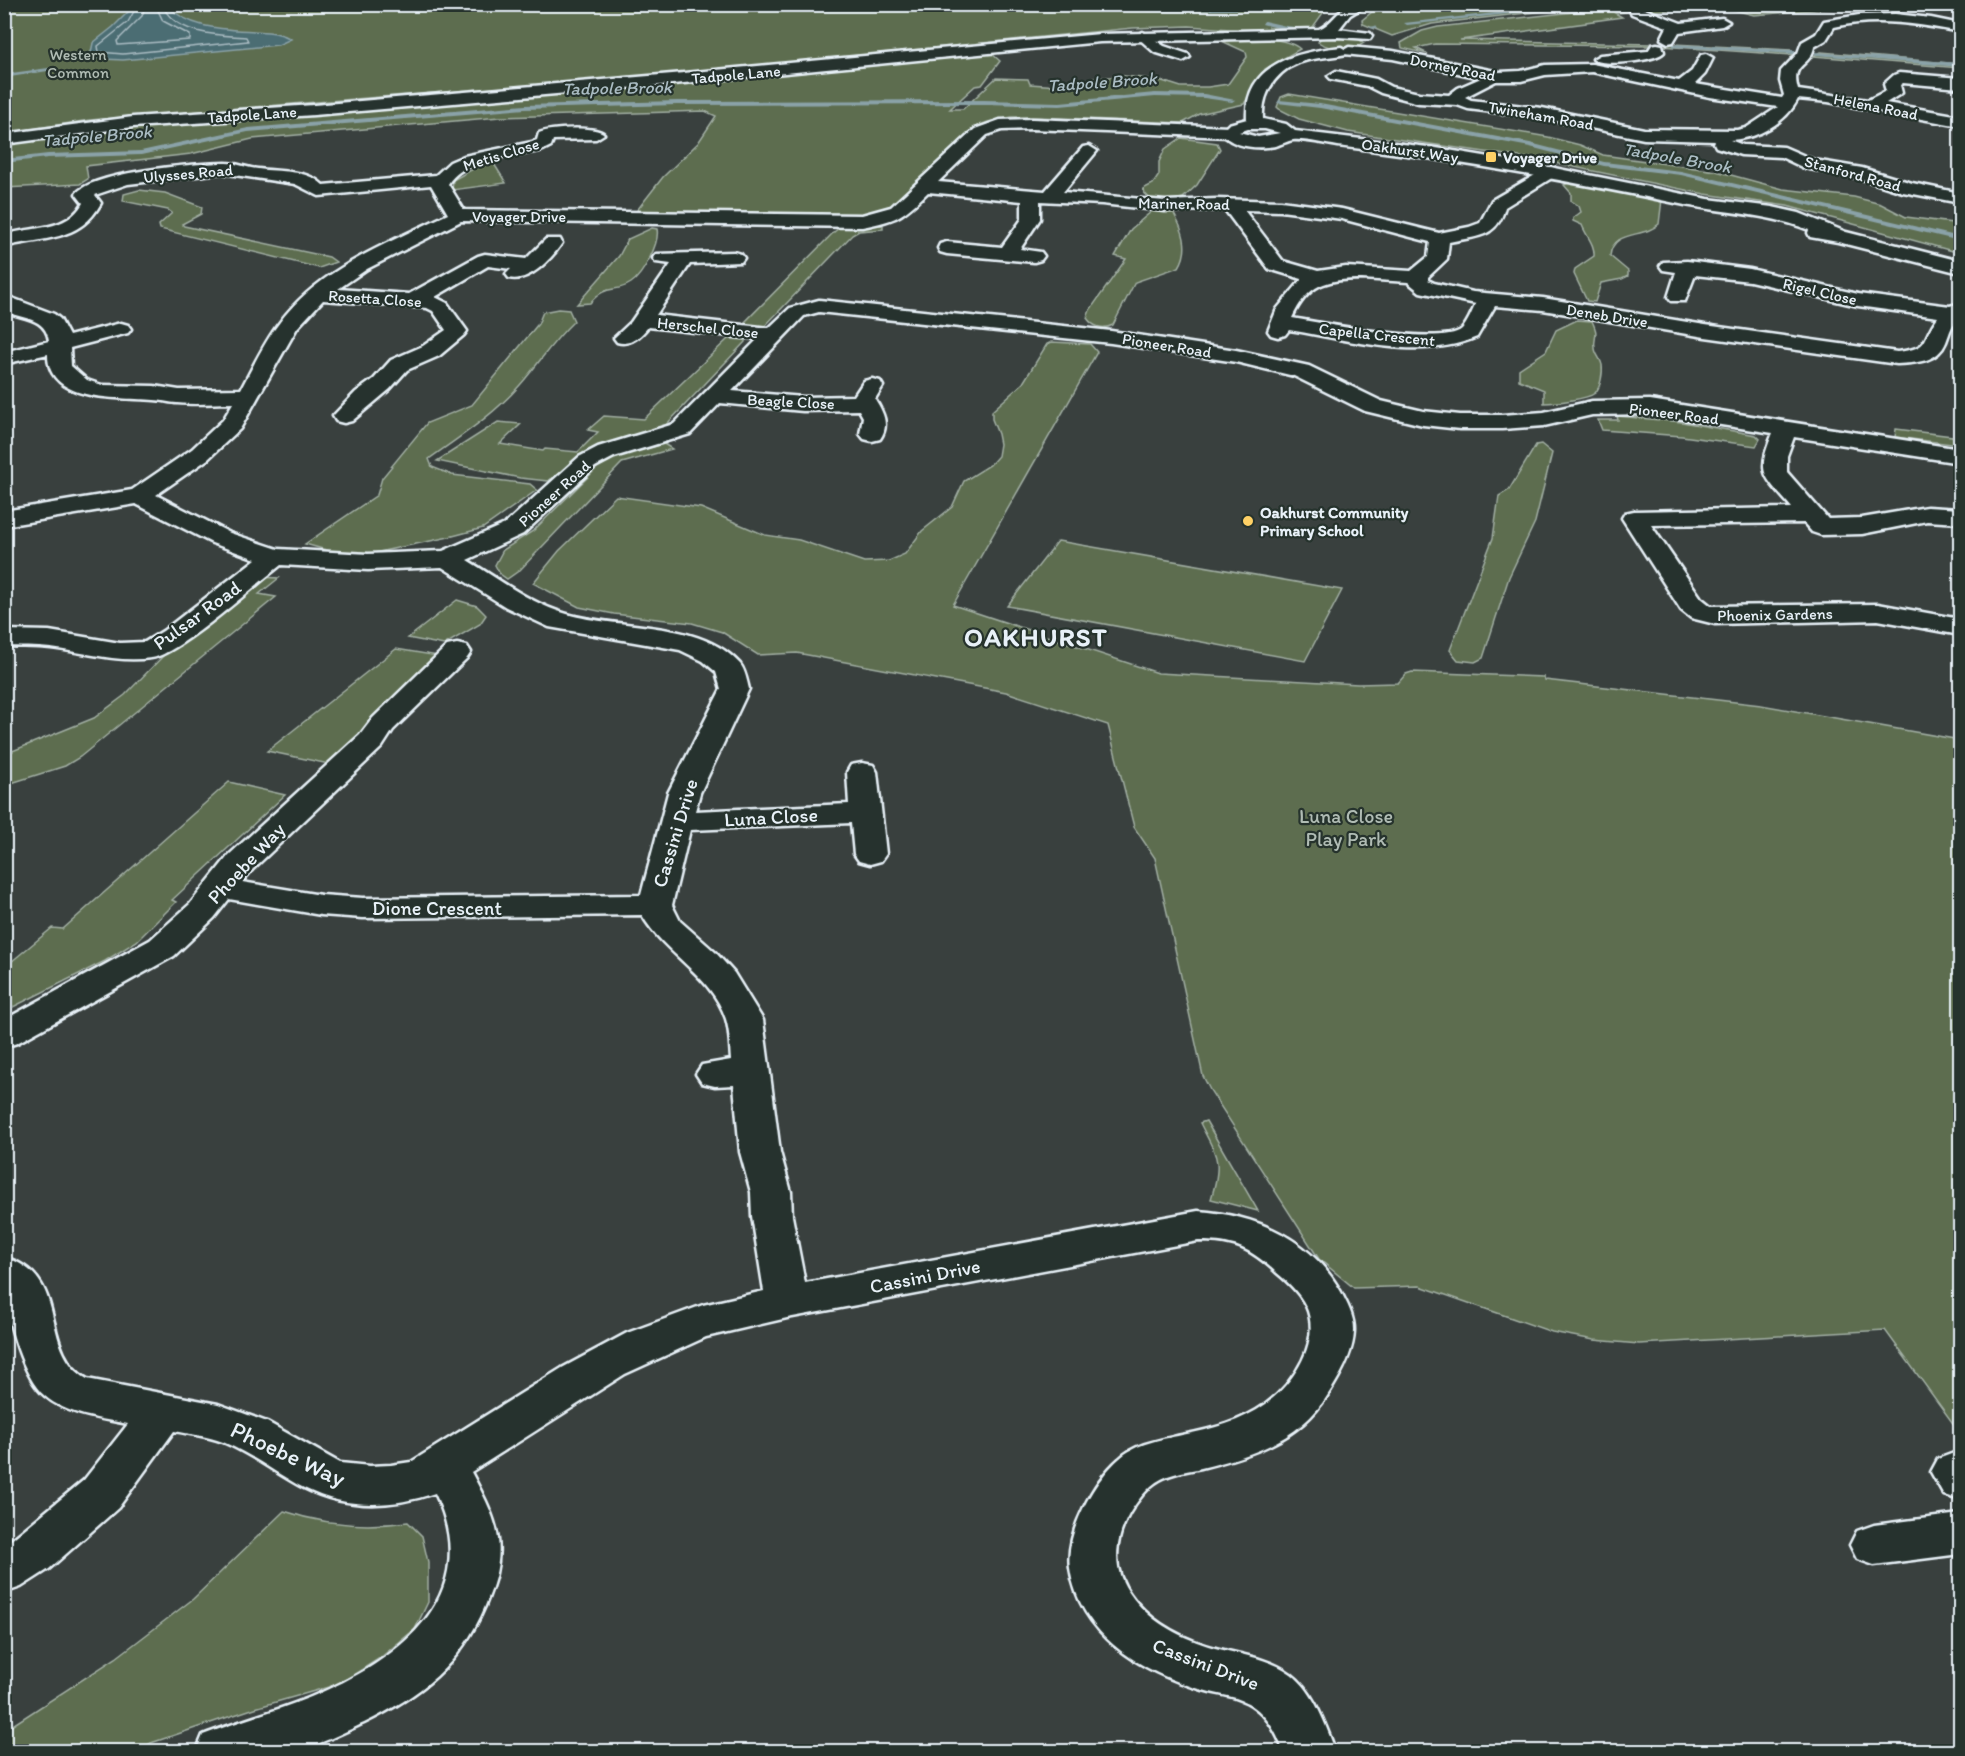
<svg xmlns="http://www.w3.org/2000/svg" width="1965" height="1756" viewBox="0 0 1965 1756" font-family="Itim,sans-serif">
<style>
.green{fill:#5d6d4f;stroke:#a2afa4;stroke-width:1.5}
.water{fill:#4c6d73;stroke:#8aa2a8;stroke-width:1.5}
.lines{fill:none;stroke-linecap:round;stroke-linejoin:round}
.shore{stroke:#aabcc3;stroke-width:1.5}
.stream{fill:#8aa2a8;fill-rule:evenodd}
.street-casing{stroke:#e8f1f8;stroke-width:5}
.secondary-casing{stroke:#e8f1f8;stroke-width:5}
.street{fill:#26332d;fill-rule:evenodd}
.secondary{fill:#26332d;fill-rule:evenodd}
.poi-dot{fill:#ffd166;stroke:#26332d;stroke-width:2}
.labels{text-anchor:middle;stroke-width:4.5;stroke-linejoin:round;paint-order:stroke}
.far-park-label{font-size:16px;fill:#b0bcb4;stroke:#26332d}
.far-street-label{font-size:16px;fill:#e8f1f8;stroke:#26332d}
.far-poi-label{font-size:16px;font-weight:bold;fill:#e8f1f8;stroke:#26332d;text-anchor:start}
.far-water-label{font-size:18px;font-style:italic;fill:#aabcc3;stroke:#26332d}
.street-label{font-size:20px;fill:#e8f1f8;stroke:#26332d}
.park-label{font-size:20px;fill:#b0bcb4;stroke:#26332d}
.near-street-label{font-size:24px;fill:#e8f1f8;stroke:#26332d}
.district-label{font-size:26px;font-weight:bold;letter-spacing:1.5px;fill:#e8f1f8;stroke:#26332d}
</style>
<rect width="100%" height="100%" fill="#39403e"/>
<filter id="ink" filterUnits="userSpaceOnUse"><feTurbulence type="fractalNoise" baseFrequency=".0167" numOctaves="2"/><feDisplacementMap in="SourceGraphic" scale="12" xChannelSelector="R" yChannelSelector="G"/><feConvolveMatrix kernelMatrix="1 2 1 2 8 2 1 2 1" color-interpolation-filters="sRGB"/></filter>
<g filter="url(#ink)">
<!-- green -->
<g class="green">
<polygon points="1135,4 1241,9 1277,4 1337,5 1325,10 1310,31 1257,31 1189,26 1133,28 648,76 90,120 5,133 4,5"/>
<polygon points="1642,4 1661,5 1873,5 1754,15 1726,8 1650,11 1643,10"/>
<polygon points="1399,5 1597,5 1432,24 1392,36 1363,24 1362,20 1372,12"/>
<polygon points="1610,8 1627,12 1615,13 1622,17 1586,22 1586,23 1460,40 1651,44 1652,46 1435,44 1416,48 1428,54 1402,48 1401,43 1422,31 1438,27"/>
<path d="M1334,36L1358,39L1364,43C1353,51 1330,50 1318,42L1321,38Z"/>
<path d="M1213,37C1233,38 1286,35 1300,49L1265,69L1244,104L1199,114L1183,123L1037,117H1012L988,122L980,125L966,137L893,205L880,212L853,217L634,214L663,177L698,143L716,116L705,111L500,117L252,139L191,154L86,166L88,179L80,184L5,188V141L90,129L622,88L638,90L663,81L991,53L1000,61L982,85L975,86L950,109H963L996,78L1028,79L1030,84L1059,86L1094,78L1124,76L1159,80L1181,87H1208L1228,84L1247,57L1246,52Z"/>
<polygon points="1673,44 1791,50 1794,52 1792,55 1660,46"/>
<polygon points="1821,52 1960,64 1960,68 1813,56"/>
<polygon points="1289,94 1548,137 1580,145 1603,155 1716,171 1783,189 1854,197 1881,204 1906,217 1960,224 1960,253 1787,206 1705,194 1540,160 1348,132 1299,119 1279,109 1277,107 1281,97"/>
<path d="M1181,138L1217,143L1220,149L1197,185L1183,198C1171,202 1147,205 1143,189L1153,184L1159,175V162L1165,149Z"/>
<polygon points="491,159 506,183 452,190 453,180"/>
<path d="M1568,183L1593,185L1662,199L1659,224C1643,239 1613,229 1610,256L1628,271V276L1622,279L1601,283L1595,302L1587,301L1574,274L1575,269L1594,256C1595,244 1586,236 1582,225L1573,221V218L1581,212L1579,206L1571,201V193L1564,185Z"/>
<polygon points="139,190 165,193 202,207 201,214 182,224 184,226 329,257 336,262 319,268 160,229 159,225 172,213 168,210 123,201 124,194"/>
<path d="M1152,211L1173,212C1182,228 1191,248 1179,267L1135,282L1113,325C1103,330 1093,327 1087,318L1090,310L1126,259L1115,256L1131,229Z"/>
<polygon points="883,225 883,229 859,231 852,235 762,329 740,327 834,232 839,228"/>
<path d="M652,228L657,229C660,243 643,275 631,283C614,294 607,283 590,303L577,304L619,256L628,239Z"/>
<path d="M558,309L569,310L574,321C551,343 540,362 520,385C495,414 461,436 429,459L432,467L452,475L530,484L537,490L483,528L449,537L369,554L337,553L305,544L377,495L382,478L427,423L472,405L538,324L543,312Z"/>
<path d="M1577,320L1592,321C1600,338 1593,334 1595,348C1595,354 1601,359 1602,365C1603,372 1601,387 1595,393C1588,399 1554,403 1544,403V390L1519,380V369L1546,351L1556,330Z"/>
<polygon points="728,339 745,340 745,342 662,429 593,448 548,481 520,478 437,461 498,422 521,424 500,444 543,451 545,449 578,452 598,432 588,430 604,416 644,419"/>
<polygon points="1052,342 1090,344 1097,352 953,605 1158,673 1358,684 1398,683 1406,674 1412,672 1544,677 1545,680 1761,705 1960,740 1960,1433 1885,1330 1639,1344 1594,1340 1552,1332 1420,1286 1354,1288 1319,1259 1210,1090 1203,1076 1155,858 1134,827 1108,725 1006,692 797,653 758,655 722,632 692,623 614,614 579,607 533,583 559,551 616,496 701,508 765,535 799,540 864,562 889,561 905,554 922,531 952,507 964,481 990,465 998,456 1000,444 998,434 992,419 992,411 1023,383 1047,344"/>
<polygon points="1617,416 1682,422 1756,435 1760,439 1756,446 1682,436 1602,430 1598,420 1618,420"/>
<polygon points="1896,429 1960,437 1960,445 1895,437"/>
<polygon points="664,444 672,449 622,463 520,570 507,579 500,574 495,565 503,550 533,531 598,467 618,456"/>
<polygon points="1541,444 1552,453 1535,522 1509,577 1483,658 1475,662 1458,660 1450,650 1493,538 1499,496 1509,490 1536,445"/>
<polygon points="1058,541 1342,590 1305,661 1007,606"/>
<polygon points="257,577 279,578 259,594 276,597 80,757 65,766 5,785 5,754 94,718 125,695 167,652"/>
<polygon points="457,600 477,606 486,615 480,624 444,645 408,638"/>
<polygon points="396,649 444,657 329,764 267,751"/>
<polygon points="229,782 285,795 172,900 176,902 137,941 105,961 5,1011 5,967 52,928 63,929"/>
<path d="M1206,1121L1258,1211L1211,1199C1223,1160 1217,1157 1200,1123Z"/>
<path d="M284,1511C325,1525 366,1528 408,1522L422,1536L428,1562V1602L415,1629L380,1658L339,1684L255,1708L151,1743L138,1751H5V1730L116,1658L193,1599Z"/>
</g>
<!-- water -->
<g class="water">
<path d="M135,5H166C190,29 222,29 254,31C268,32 279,32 291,39L278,45L123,60L84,58L90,57L93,43L113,27Z"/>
<polygon points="1134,5 1135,4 1277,5 1241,9 1152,11 1136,9"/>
</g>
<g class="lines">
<!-- shore -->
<g class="shore">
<path d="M138,4L128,22L98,46L99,52L123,54L248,41L246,37C218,35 174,35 162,4"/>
<polyline points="146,4 142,16 117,41 118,45 190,40 190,35 163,21 155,4"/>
</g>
<!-- stream -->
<g class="stream">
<polygon points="1577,4 1589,5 1407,25 1404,23"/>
<polygon points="1264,21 1286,26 1313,29 1286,30 1262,24"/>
<polygon points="1375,26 1377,29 1369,28 1370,27"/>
<polygon points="1671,44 1794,50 1797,52 1794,54 1673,47"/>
<polygon points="1814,52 1960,63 1960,67 1816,55"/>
<polygon points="56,67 54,70 4,78 4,74"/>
<polygon points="1155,93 1204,94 1235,100 1232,102 1204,98 1155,97 1060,106 984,104 677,105 525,109 248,132 141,155 48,158 4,163 4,159 48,154 141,151 248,128 525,105 677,101 984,100 1060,102"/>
<polygon points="1279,100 1320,104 1530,143 1604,162 1681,171 1960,237 1960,241 1681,175 1604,166 1530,147 1320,108 1277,103"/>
</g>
<defs>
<g id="street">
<polygon points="1625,4 1639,4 1642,8 1681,23 1722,18 1729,22 1722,26 1679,32 1673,42 1668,43 1661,39 1667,27 1632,14"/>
<path d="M1895,14L1931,18L1960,24V32C1919,24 1876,17 1834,27L1826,40L1814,47C1810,68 1790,62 1798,90L1868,100L1886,91L1884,84L1894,75L1899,73L1960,78V88L1903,83L1900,85L1902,93L1886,103L1960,116V126L1828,102L1798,99C1786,123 1757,139 1730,140L1743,145L1784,147L1814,160L1862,168L1912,183L1960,193V203L1903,192L1859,178L1804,168L1781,157L1741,155L1716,147L1714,143L1715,141L1644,139L1542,118L1468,109L1457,105L1419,103L1381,93L1367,86L1331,79L1328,76L1336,71L1376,79L1391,87L1419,93L1449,95L1458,88L1481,78L1393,59L1344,54L1342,51L1349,47L1393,51L1500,72L1521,71L1545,65L1592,64L1679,81L1692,71L1701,55L1706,54L1713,58L1705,74L1695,84L1782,98L1784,95L1780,81L1781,71L1798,53L1802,42L1816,34L1824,21L1859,15ZM1592,72L1710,97L1778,107L1746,128L1737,130L1644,129L1542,108L1471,100L1465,97L1496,81H1521L1545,75Z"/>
<polygon points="1143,32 1164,46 1188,54 1190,57 1183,61 1154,52 1136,36"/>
<path d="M1657,44L1662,45L1664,52C1656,61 1601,67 1593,59L1600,55L1648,51L1652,45Z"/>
<path d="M1032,119L1229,127L1237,132L1229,137L1032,129L1002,130L987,135L938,182L1045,191L1083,147L1089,146L1097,151L1063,192L1165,201L1217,199L1281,201L1342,209L1439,233L1469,227L1480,223L1492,200L1549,167L1555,168L1558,172L1555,176L1505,207C1497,239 1476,236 1449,242L1447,259L1428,277V280L1434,283L1473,292L1543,298L1705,325L1897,352C1933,348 1920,340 1938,317L1858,306L1750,281L1695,275L1685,301H1671L1668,297L1676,272L1663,270L1660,266L1663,262L1687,261L1750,269L1858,294L1950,306L1960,303V318C1951,324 1950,332 1946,342C1938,362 1916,363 1897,364L1705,337L1543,310L1495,306L1477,337C1419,362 1348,339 1289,330L1285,335L1278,337L1271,335L1268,331L1277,309L1302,279L1269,269L1225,210L1165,211L1102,204L1040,201V219L1020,249L1041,252L1044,256L1041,260L1034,262L947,254L940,252L938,248L940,244L947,242L1002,247L1022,219V201L928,192C902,217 898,220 862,227L461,221L367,269L338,289L409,294L478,256L485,254L526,259L546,239H560L562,243C552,258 529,283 509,278L506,274L511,269L488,266L435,297L447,303L467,331L464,335L439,356L407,370L390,389L352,421L344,423L336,421L333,416L356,392L374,379L391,360L423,346L446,330L433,311L427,308L323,300L297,328L240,429L208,459L156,495L230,533L278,549L368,554L443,551L505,524L579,457L598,447L674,424L758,339L648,327C640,337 630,346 617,342L614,338L631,322L671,264L656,262L653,258L656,254L734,252L741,254L744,258L741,262L690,264L656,315L769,328L790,308L819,300L1111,331L1236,350L1309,366L1381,401L1423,411L1460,415H1502L1544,412L1592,401L1650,400L1960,449V463L1794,437L1787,456V472L1828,519L1862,518L1927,507L1960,509V523L1927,521L1862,534L1821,535L1812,532L1804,523L1651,525L1701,598L1711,606L1878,604L1960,619V635L1878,620L1715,624L1691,618L1681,610L1622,518L1625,513L1634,511L1792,508C1765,476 1755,475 1773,433L1650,414L1592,415L1544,426L1502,429H1460L1423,425L1365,411L1294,376L1236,362L1111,343L819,312L804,316L732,391L803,397L854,396L864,381L872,379L880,381L883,386L875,399C883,412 890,425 880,439L872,441L864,439L860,434L863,417L859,410L803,411L720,403L690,434L614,457L595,467L523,534L467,560C499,579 530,604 567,614C619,630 700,619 740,664C745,670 747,681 749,689L700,793L695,811L849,804L847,772L851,765L862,763L873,765L877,772L886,854L881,861L870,864L859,861L854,854L851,823L690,830L672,905L680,921L715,952L734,973L763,1020L780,1152L791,1192L792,1216L805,1283L1198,1211C1257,1215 1311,1239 1341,1292C1347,1304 1354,1316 1354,1330C1354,1353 1339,1378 1327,1396C1298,1441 1250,1456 1201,1468C1183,1472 1164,1474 1151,1486C1129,1507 1113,1538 1118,1567C1121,1582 1128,1592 1137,1603C1158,1627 1188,1641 1219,1649C1243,1655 1271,1659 1291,1674C1315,1692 1325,1725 1336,1752H1284C1277,1734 1269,1718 1254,1707C1240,1696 1219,1695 1203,1690C1142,1672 1080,1636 1070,1568C1065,1533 1094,1481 1119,1459C1136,1443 1160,1440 1182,1435C1212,1429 1241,1422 1266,1404C1294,1383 1322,1341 1306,1306C1300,1293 1287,1281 1276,1272C1263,1260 1247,1247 1230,1244C1220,1241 1208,1241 1198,1241L787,1318L706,1337L625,1374L471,1472C482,1493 495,1516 498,1539C501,1563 494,1584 485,1606C460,1665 421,1695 364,1723C346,1731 311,1749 292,1752C262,1755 226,1752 196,1752L203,1735C239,1721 276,1711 311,1697C399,1661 485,1597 435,1493C391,1508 346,1509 304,1488C277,1474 252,1454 223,1442C208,1436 190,1434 174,1431L118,1508L49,1569L21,1587L4,1593V1546L84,1480L128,1424C102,1419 65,1414 45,1396C23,1378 8,1321 4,1294C3,1282 4,1269 4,1257C73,1278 36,1348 87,1379L218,1404L267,1422L340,1463L370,1466L391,1465L411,1462L562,1368L627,1333L703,1305L764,1291L752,1216L751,1192L740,1152L734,1085L715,1086L702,1083L696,1074L702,1065L731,1060C730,1047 730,1031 726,1019C712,975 664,954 642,915L363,918L321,915L229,899L214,918L174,956L17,1043L4,1047V1020L150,940L190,904L229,855L360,735L373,718L447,646L457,644L467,646L471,652L467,658L393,730L382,747L253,869L242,882L321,895L363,898L641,895L668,793L721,689L716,672L703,661L680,650L549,627L506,607L442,567L368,570L281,565C255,585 178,655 151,658C117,663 84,652 51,648C35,646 20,647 4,646V630L49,631L120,643L145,642L163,631L256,559L212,543L136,504L4,526V511L132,490L192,449L223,420L233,403C214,403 196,405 177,403C170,403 162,400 154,400C122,397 47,404 48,354L4,364V352L49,341C46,317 22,319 4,311V295L54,314L60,319L69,336L121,323L128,325L131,329L128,333L70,348L71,366L87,380L102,385L154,386L179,390L241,389C253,367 264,342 280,322C320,268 389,243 448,214L431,185L319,196L295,184L221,173L128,184L95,195L101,203C80,242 43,237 4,247V235C32,226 67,232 83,203L76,194C91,172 198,163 226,163C237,163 247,168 258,169C278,172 307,169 323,185L436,175L450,162L464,156L532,142L537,140L539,133C551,128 597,126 604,134L596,139L553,140L551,146L543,150C514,157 465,156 448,184L464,210L862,215L891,207L975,129L1000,120ZM1244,210L1281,211L1342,219L1430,242L1428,257L1411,271L1346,267L1318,271L1283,261ZM1362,279L1408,282L1420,292L1476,304C1472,311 1468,323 1462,329C1442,347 1321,323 1292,318C1308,284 1326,279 1362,279Z"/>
<polygon points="1954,1453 1960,1455 1960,1500 1944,1495 1931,1472 1938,1459"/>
<polygon points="1960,1514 1960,1554 1874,1565 1857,1559 1850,1545 1857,1531 1874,1525"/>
</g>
<g id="secondary">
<path d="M1350,4H1368L1350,15L1339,29L1370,33L1372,36L1370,39L1338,37L1100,42L684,83L314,115L133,127L4,144V134L133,117L314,105L684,73L1100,34L1319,29C1332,24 1337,11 1350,4Z"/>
<path d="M1341,47L1348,51L1346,54C1334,57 1321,57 1308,60C1280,66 1261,90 1263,119L1286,124L1295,131L1436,148L1549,167L1708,199L1772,207L1799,213L1846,232L1960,261V273L1838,242L1810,237L1808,233L1809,230C1769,214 1727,213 1685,205C1570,181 1455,160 1338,146C1324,144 1307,139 1293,140C1288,141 1281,144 1276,146C1258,149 1232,148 1221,132L1229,124L1247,119C1244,63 1298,52 1341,47ZM1248,129H1265L1280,133L1258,137L1239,132Z"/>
</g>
</defs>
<!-- street casing -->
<use href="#street" class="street-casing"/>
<!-- secondary casing -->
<use href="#secondary" class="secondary-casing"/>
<!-- street -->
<use href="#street" class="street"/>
<!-- secondary -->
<use href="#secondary" class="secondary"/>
</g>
</g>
<!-- markers -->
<g class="poi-dot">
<rect x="1485" y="151" width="12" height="12" rx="3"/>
<circle cx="1248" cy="521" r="6"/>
</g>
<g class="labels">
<!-- far-park labels -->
<g class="far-park-label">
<text x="78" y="60">Western<tspan x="78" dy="18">Common</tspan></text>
</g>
<!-- far-street labels -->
<g class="far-street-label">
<text transform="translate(1453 67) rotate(11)" y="6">Dorney Road</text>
<text transform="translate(736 74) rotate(-5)" y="6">Tadpole Lane</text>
<text transform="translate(1876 106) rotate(11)" y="6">Helena Road</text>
<text transform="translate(252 114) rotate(-4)" y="6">Tadpole Lane</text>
<text transform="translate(1541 115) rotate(10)" y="6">Twineham Road</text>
<text transform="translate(1410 150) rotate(8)" y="6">Oakhurst Way</text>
<text transform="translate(501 154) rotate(-17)" y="6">Metis Close</text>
<text transform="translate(188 173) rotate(-5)" y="6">Ulysses Road</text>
<text transform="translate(1853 173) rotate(15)" y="6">Stanford Road</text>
<text transform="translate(1184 203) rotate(1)" y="6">Mariner Road</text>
<text x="519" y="222">Voyager Drive</text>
<text transform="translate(1820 291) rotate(13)" y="6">Rigel Close</text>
<text transform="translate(375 298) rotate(4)" y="6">Rosetta Close</text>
<text transform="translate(1607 315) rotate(9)" y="6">Deneb Drive</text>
<text transform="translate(708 327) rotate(6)" y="6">Herschel Close</text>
<text transform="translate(1377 334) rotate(6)" y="6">Capella Crescent</text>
<text transform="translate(1167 345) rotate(9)" y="6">Pioneer Road</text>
<text transform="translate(791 401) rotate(3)" y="6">Beagle Close</text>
<text transform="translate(1674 413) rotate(7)" y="6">Pioneer Road</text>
<text transform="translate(554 493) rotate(-42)" y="6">Pioneer Road</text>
<text transform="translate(1775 614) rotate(-1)" y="6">Phoenix Gardens</text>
</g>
<!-- far-poi labels -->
<g class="far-poi-label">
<text x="1503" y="163">Voyager Drive</text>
<text x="1260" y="518">Oakhurst Community<tspan x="1260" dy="18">Primary School</tspan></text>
</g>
<!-- far-water labels -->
<g class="far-water-label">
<text transform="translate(1102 82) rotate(-4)" y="6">Tadpole Brook</text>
<text transform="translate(617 88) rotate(-1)" y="6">Tadpole Brook</text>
<text transform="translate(97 136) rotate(-5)" y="6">Tadpole Brook</text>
<text transform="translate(1677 158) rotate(10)" y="6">Tadpole Brook</text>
</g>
<!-- street labels -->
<g class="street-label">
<text transform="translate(197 615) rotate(-36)" y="7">Pulsar Road</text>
<text transform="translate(771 817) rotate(-3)" y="7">Luna Close</text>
<text transform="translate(675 833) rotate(-73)" y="7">Cassini Drive</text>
<text transform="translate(246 863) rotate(-47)" y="7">Phoebe Way</text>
<text x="437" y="915">Dione Crescent</text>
<text transform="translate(925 1276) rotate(-11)" y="7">Cassini Drive</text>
<text transform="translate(1206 1664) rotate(21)" y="7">Cassini Drive</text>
</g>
<!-- park labels -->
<g class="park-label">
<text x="1346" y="823">Luna Close<tspan x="1346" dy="23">Play Park</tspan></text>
</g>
<!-- near-street labels -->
<g class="near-street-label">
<text transform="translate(288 1454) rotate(25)" y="8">Phoebe Way</text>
</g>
<!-- district labels -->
<g class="district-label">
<text x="1036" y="646">OAKHURST</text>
</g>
</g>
<!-- margin -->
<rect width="1965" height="1756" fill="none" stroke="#26332d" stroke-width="24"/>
<rect x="12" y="12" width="1941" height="1732" fill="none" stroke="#e8f1f8" stroke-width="2" filter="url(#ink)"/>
</svg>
